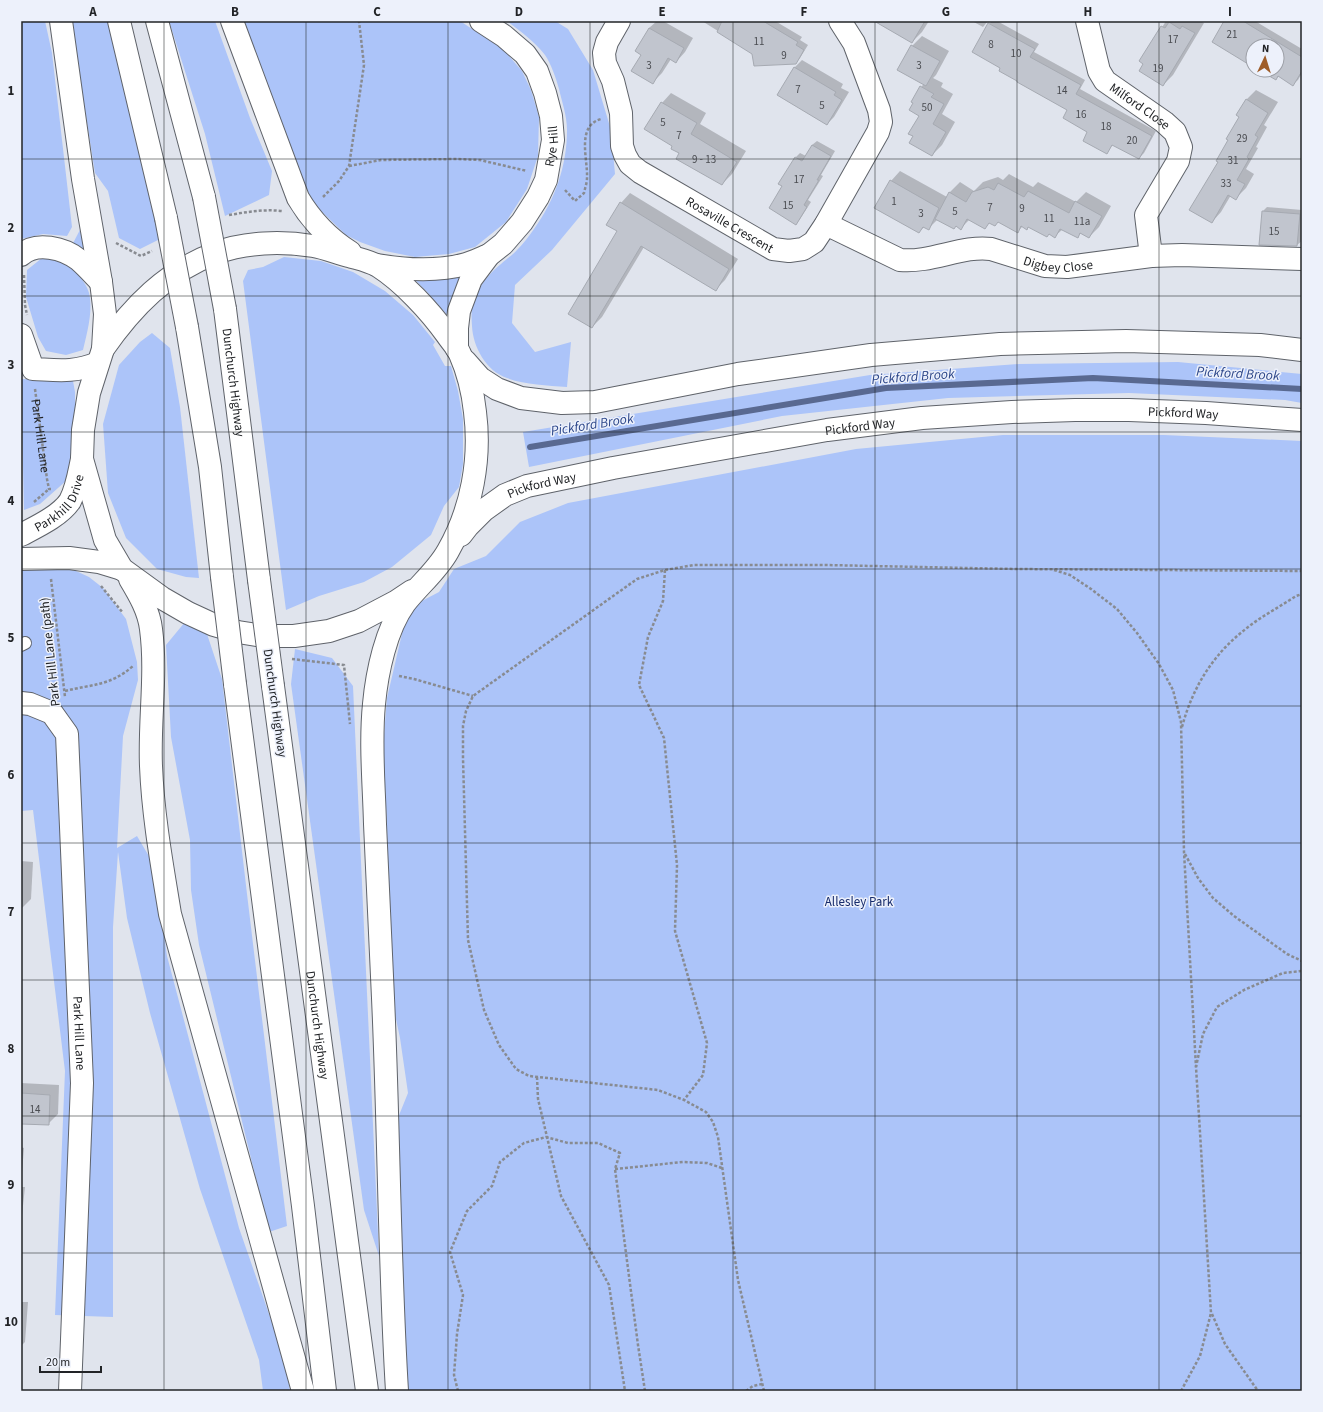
<svg xmlns="http://www.w3.org/2000/svg" width="1323" height="1412" viewBox="0 0 1323 1412" font-family="'Source Sans 3',sans-serif">
<style>
.green{fill:#acc4f9}
.shadow{fill:#0003}
.lines{fill:none;stroke-linecap:round;stroke-linejoin:round}
.stream{stroke:#596991;stroke-width:6}
.building{fill:#c1c5ce;stroke:#a6aab2}
.service-casing{stroke:#5f636a;stroke-width:14}
.minor-casing{stroke:#5f636a;stroke-width:24}
.tertiary-casing{stroke:#5f636a;stroke-width:24}
.trunk-casing{stroke:#5f636a;stroke-width:24}
.path{stroke:#888b91;stroke-width:2.5;stroke-dasharray:3 2;stroke-linecap:butt}
.service{stroke:#fff;stroke-width:12}
.minor{stroke:#fff;stroke-width:22}
.tertiary{stroke:#fff;stroke-width:22}
.trunk{stroke:#fff;stroke-width:22}
.trunk-bridge-casing{stroke:#5f636a;stroke-width:24;stroke-linecap:butt}
.trunk-bridge{stroke:#fff;stroke-width:22}
.grid{fill:none;stroke:#222427;stroke-width:1;stroke-opacity:0.55}
.labels{text-anchor:middle;stroke-width:3;stroke-linejoin:round;paint-order:stroke}
.number-label{font-size:11px;fill:#4a4c51}
.street-label{font-size:13px;fill:#222427;stroke:#edf1fb}
.park-label{font-size:13px;fill:#162b6c;stroke:#edf1fb}
.water-label{font-size:14px;font-style:italic;fill:#2d478a;stroke:#edf1fb}
.neatline{fill:none;stroke:#222427;stroke-width:1.5}
.grid-label{font-size:13px;text-anchor:middle;font-weight:bold;fill:#222427}
</style>
<rect width="100%" height="100%" fill="#e0e4ed"/>
<!-- green -->
<g class="green">
<polygon points="21,21 45,21 52,53 72,227 67,236 43,234 21,239"/>
<polygon points="71,21 110,21 160,239 140,249 119,238 108,191 95,173"/>
<polygon points="169,21 215,21 250,118 272,171 269,195 225,216 205,134"/>
<polygon points="243,21 460,21 504,50 522,71 531,90 539,117 538,156 527,189 506,222 475,247 449,254 415,257 385,251 360,242 346,235 317,207 301,181"/>
<path d="M507,21H555L568,29L593,70L611,130L615,174L552,250L515,285L512,323L535,352L571,342L567,387C547,385 525,385 507,378C486,371 473,347 472,326C471,314 471,302 478,291C483,281 492,271 501,264C506,259 513,255 517,250C523,244 529,236 534,229C555,200 567,166 567,130C567,116 562,102 559,89C556,78 551,64 545,55C534,41 521,32 507,21Z"/>
<polygon points="82,226 87,259 71,247"/>
<polygon points="284,257 321,261 353,272 385,291 413,315 435,342 433,345 445,366 451,366 458,391 463,419 463,464 459,487 444,506 431,535 392,567 364,582 319,596 286,610 243,281 248,270 263,267"/>
<path d="M42,258C47,259 55,258 60,260C73,266 89,284 90,298C92,315 87,333 83,350L66,355L46,351L38,337L26,297L27,270Z"/>
<polygon points="410,275 464,276 449,317 427,292"/>
<polygon points="152,333 170,348 180,407 199,578 186,577 157,569 126,538 108,493 103,424 119,365 140,342"/>
<polygon points="1178,362 1302,374 1302,403 1285,400 1129,393 948,398 782,416 529,467 523,432 870,375 1019,364"/>
<polygon points="21,379 73,381 75,392 75,415 73,447 67,480 40,504 24,510"/>
<polygon points="1003,435 1164,435 1302,441 1302,1391 406,1391 393,1130 408,1093 400,1038 390,991 387,825 383,748 387,698 404,625 418,603 439,592 454,569 486,556 520,522 568,503 856,449"/>
<polygon points="38,568 69,570 76,571 89,577 103,588 126,619 137,662 138,680 123,736 117,848 137,836 153,863 167,956 239,1228 285,1360 290,1391 263,1391 259,1360 200,1189 150,1013 127,918 118,852 113,927 113,1317 55,1315 65,1071 33,810 21,811 21,570"/>
<polygon points="185,622 207,634 222,679 247,894 287,1226 269,1232 199,945 191,890 190,840 171,737 166,645"/>
<polygon points="295,649 332,658 353,686 379,1256 364,1210 291,684"/>
</g>
<!-- shadow -->
<g class="shadow">
<polygon points="657,21 663,21 693,38 685,52 676,62 671,59 662,73 652,83 642,54 649,28"/>
<polygon points="702,21 775,21 802,37 800,40 808,45 800,58 796,63 753,53"/>
<polygon points="893,21 929,21 922,32 912,42"/>
<polygon points="972,21 988,21 983,27"/>
<polygon points="992,21 997,21 1039,44 1034,52 1085,80 1080,89 1156,131 1144,153 1139,158 1113,144 1107,153 1069,110 1002,67 989,24"/>
<polygon points="1166,21 1200,21 1204,23 1173,75 1163,85 1145,64 1141,61"/>
<polygon points="1225,21 1255,21 1302,49 1302,73 1298,80 1293,84 1279,76 1276,79 1260,70 1277,70 1277,46 1253,46 1253,65"/>
<polygon points="922,36 949,51 936,75 933,78 943,83 941,87 953,94 942,114 955,122 942,145 932,155 914,136 920,116 914,102 913,101 924,83 912,46"/>
<polygon points="802,60 843,84 841,88 849,92 834,117 827,124 779,95 795,67"/>
<polygon points="1256,90 1278,102 1264,125 1267,127 1256,147 1258,148 1246,169 1254,174 1246,188 1236,198 1231,195 1221,212 1212,222 1219,162 1240,117 1246,100"/>
<polygon points="671,93 706,113 700,124 746,151 732,174 722,184 673,146 662,103"/>
<polygon points="817,141 835,151 821,175 823,176 808,200 811,202 800,219 796,224 783,186 780,183 796,157 800,153 806,156 812,145"/>
<polygon points="900,171 947,197 950,192 960,182 974,191 983,182 998,177 1003,180 1009,174 1033,187 1038,182 1076,202 1086,192 1111,206 1099,227 1089,237 1081,233 1077,237 1063,229 1055,236 1029,226 1027,228 1023,226 1017,232 999,221 990,222 985,227 970,219 961,228 956,225 938,219 928,229 925,226 919,232 891,181"/>
<polygon points="630,193 738,259 725,280 715,290 644,247 602,317 592,327 618,231 621,203"/>
<polygon points="1267,207 1302,210 1302,241 1297,245 1262,212"/>
<polygon points="21,861 33,862 31,899 21,909"/>
<polygon points="21,1002 22,1002 21,1029"/>
<polygon points="21,1083 59,1085 58,1114 48,1124 21,1123"/>
<polygon points="21,1147 24,1148 21,1184"/>
<polygon points="21,1187 25,1187 21,1224"/>
<polygon points="21,1295 21,1302 28,1302 25,1342 21,1346"/>
</g>
<g class="lines">
<!-- stream -->
<polyline class="stream" points="530,447 886,388 1093,378 1302,389"/>
</g>
<!-- building -->
<g class="building">
<polygon points="722,21 763,21 798,42 796,45 804,50 796,64 754,66 752,54 717,32"/>
<polygon points="874,21 925,21 912,43"/>
<polygon points="1224,21 1243,21 1302,57 1302,71 1293,86 1278,76 1276,80 1259,70 1277,70 1277,46 1253,46 1253,67 1212,42"/>
<polygon points="1169,22 1180,29 1182,26 1195,33 1163,86 1139,71 1143,64 1139,61 1161,26 1165,28"/>
<polygon points="988,23 1035,49 1030,57 1081,85 1076,94 1152,136 1139,159 1112,145 1107,154 1083,141 1087,132 1063,118 1067,110 1017,82 1017,81 999,71 1000,68 972,52"/>
<polygon points="649,28 684,48 676,63 668,58 653,84 631,71 641,55 635,51"/>
<polygon points="911,45 940,61 926,86 897,70"/>
<polygon points="794,67 836,92 834,95 842,100 827,125 777,95"/>
<polygon points="920,86 934,94 931,97 944,104 933,124 946,132 932,156 909,143 913,136 908,134 919,116 909,110 913,103 911,102"/>
<polygon points="1246,99 1268,113 1255,135 1258,137 1247,157 1249,159 1237,180 1245,184 1236,200 1228,195 1212,223 1189,210 1218,162 1216,161 1228,140 1226,139 1239,117 1236,115"/>
<polygon points="661,102 697,123 691,134 737,162 722,185 676,159 679,153 671,149 672,146 644,129"/>
<polygon points="812,145 831,156 817,180 819,180 804,205 807,207 796,225 769,208 782,186 778,184 795,157 802,161"/>
<polygon points="890,180 939,208 929,230 923,227 919,233 874,208"/>
<polygon points="998,183 1024,197 1028,191 1069,213 1075,201 1102,216 1089,238 1080,233 1078,238 1060,229 1055,238 1049,234 1047,237 1028,227 1027,230 1021,226 1018,233 998,222 995,226 989,223 985,229 967,219 961,230 956,226 954,229 935,219 949,192 966,202 972,192 988,187 994,190"/>
<polygon points="620,202 729,269 716,291 641,246 592,328 568,314 617,231 606,225"/>
<polygon points="1262,211 1300,214 1297,246 1259,245"/>
<polygon points="21,1093 50,1095 49,1125 21,1124"/>
</g>
<g class="lines">
<defs>
<polyline id="service" points="21,645 25,643"/>
<g id="minor">
<path id="s2" d="M619,21L607,42L604,53L605,63L613,81L621,113L622,146L625,155L630,164L640,172L773,249L789,251L803,249L814,242L826,224L878,132L881,122L879,110L854,43L840,21"/>
<path id="s3" d="M1087,21L1099,71L1105,81L1164,122L1175,132L1181,147L1178,161L1146,215L1151,256"/>
<path id="s4" d="M826,224L900,260C931,263 963,245 991,249L1045,266L1067,267L1151,256L1182,255L1302,259"/>
<path d="M21,255C36,241 64,248 79,260C87,267 94,275 101,282"/>
<path d="M21,335L33,369C57,370 74,373 98,363"/>
<path id="s5" d="M21,535C36,527 60,516 70,501C77,488 79,473 82,459"/>
<polyline points="21,559 69,558 99,562 122,569"/>
<path id="s6" d="M21,703L30,704L52,713L67,734L82,1083L70,1391"/>
</g>
<g id="tertiary">
<path d="M377,265C406,270 437,272 466,264C473,262 481,258 489,255"/>
<path id="s7" d="M457,349V328L459,311L471,279L489,255L503,244L522,222L538,197L546,180L553,140L551,116L545,93L537,71L525,54L504,36L481,21"/>
</g>
<g id="trunk">
<polyline points="61,21 83,179 101,282 105,314 103,349 89,393 83,430 82,459 105,540 122,569 162,598 188,613 214,625 238,632 263,636 294,636 329,631 359,621 397,601 412,591"/>
<polyline points="119,21 166,218"/>
<polyline points="157,21 204,197"/>
<path d="M232,21L298,198C311,220 328,238 350,252"/>
<path id="s8" d="M225,309L259,580"/>
<polyline points="187,327 210,467 222,577"/>
<path d="M103,349C132,307 167,271 216,253C245,242 282,241 313,246C325,248 337,253 349,256C359,259 369,261 378,266C403,282 430,311 447,335C451,341 457,347 460,354C468,372 473,393 475,412C481,459 472,509 448,551C437,571 419,585 405,603C386,629 377,672 374,704C370,744 374,784 375,824C378,882 380,940 383,998C389,1129 389,1260 397,1391"/>
<polyline points="465,361 480,378 497,389 521,398 562,403 595,402 738,374 871,355 1000,344 1126,341 1260,345 1302,350"/>
<path id="s9" d="M461,535L468,526L484,510L505,495L527,486L613,468L827,430L922,418L1012,412L1075,410H1129L1206,413L1302,420"/>
<path d="M130,579C139,594 149,611 151,629C157,674 149,721 151,766C153,816 162,865 170,914L303,1391"/>
<polyline points="235,684 303,1206 325,1391"/>
<path id="s10" d="M273,686L367,1391"/>
</g>
</defs>
<!-- service casing -->
<use href="#service" class="service-casing"/>
<!-- minor casing -->
<use href="#minor" class="minor-casing"/>
<!-- tertiary casing -->
<use href="#tertiary" class="tertiary-casing"/>
<!-- trunk casing -->
<use href="#trunk" class="trunk-casing"/>
<!-- path -->
<g class="path">
<polyline points="349,166 381,160 457,159 480,160 527,171"/>
<path d="M565,190L575,201L584,193C585,188 587,183 587,178C588,159 576,126 601,119"/>
<polyline points="323,197 339,181 349,166 364,65 359,21"/>
<path d="M229,215C247,212 264,209 282,211"/>
<polyline points="116,243 141,256 152,251"/>
<polyline points="24,275 25,305 27,315"/>
<path id="s1" d="M35,389L47,479L49,489H52"/>
<polyline points="34,502 49,489"/>
<polyline points="665,570 663,601 648,637 639,685 664,738 677,865 675,931 707,1043 703,1075 684,1100"/>
<polyline points="1054,570 1070,575 1091,589 1117,609 1137,633 1159,664 1173,690 1181,722 1184,852 1196,1067"/>
<polyline points="51,579 65,697"/>
<polyline points="101,586 123,613"/>
<polyline points="292,659 344,665 350,724"/>
<polyline points="399,676 414,679 473,696"/>
<path d="M65,691C93,684 110,686 133,666"/>
<path d="M1182,727C1192,689 1212,656 1242,632C1258,618 1278,608 1296,596L1302,594"/>
<polyline points="1185,854 1198,878 1213,898 1234,916 1287,954 1302,961"/>
<polyline points="537,1077 538,1099 561,1196 609,1285 625,1391"/>
<polyline points="615,1169 683,1162 707,1163 722,1168"/>
<polyline points="1212,1314 1225,1344 1258,1391"/>
<polyline points="458,1391 454,1375 457,1334 463,1295 450,1252 467,1211 492,1186 500,1162 524,1143 546,1137 568,1143 598,1143 620,1153 615,1169 638,1345 645,1391"/>
<polyline points="746,1391 753,1386 762,1384"/>
<polyline points="764,1391 738,1280 718,1137 713,1122 706,1112 684,1100 658,1090 529,1076 516,1069 499,1045 484,1010 468,940 463,758 463,726 466,711 473,696 637,579 665,570 694,565 826,565 1016,569 1302,571"/>
<polyline points="1181,1391 1200,1356 1211,1313 1196,1067 1203,1034 1217,1007 1244,990 1283,973 1302,971"/>
</g>
<!-- service -->
<use href="#service" class="service"/>
<!-- minor -->
<use href="#minor" class="minor"/>
<!-- tertiary -->
<use href="#tertiary" class="tertiary"/>
<!-- trunk -->
<use href="#trunk" class="trunk"/>
<defs>
<g id="trunk-bridge">
<polyline points="204,197 225,309"/>
<polyline points="166,218 187,327"/>
<polyline points="222,577 235,684"/>
<polyline points="259,580 273,686"/>
</g>
</defs>
<!-- trunk-bridge casing -->
<use href="#trunk-bridge" class="trunk-bridge-casing"/>
<!-- trunk-bridge -->
<use href="#trunk-bridge" class="trunk-bridge"/>
</g>
<!-- grid -->
<path class="grid" d="M164,21V1391M306,21V1391M448,21V1391M590,21V1391M733,21V1391M875,21V1391M1017,21V1391M1159,21V1391M21,159H1302M21,296H1302M21,432H1302M21,569H1302M21,706H1302M21,843H1302M21,980H1302M21,1116H1302M21,1253H1302"/>
<g class="labels">
<!-- number labels -->
<g class="number-label">
<text x="1232" y="38">21</text>
<text x="1173" y="43">17</text>
<text x="759" y="45">11</text>
<text x="991" y="48">8</text>
<text x="1016" y="57">10</text>
<text x="784" y="59">9</text>
<text x="649" y="69">3</text>
<text x="919" y="69">3</text>
<text x="1158" y="72">19</text>
<text x="798" y="93">7</text>
<text x="1062" y="94">14</text>
<text x="822" y="109">5</text>
<text x="927" y="111">50</text>
<text x="1081" y="118">16</text>
<text x="663" y="126">5</text>
<text x="1106" y="130">18</text>
<text x="679" y="139">7</text>
<text x="1242" y="142">29</text>
<text x="1132" y="144">20</text>
<text x="704" y="163">9 - 13</text>
<text x="1233" y="164">31</text>
<text x="799" y="183">17</text>
<text x="1226" y="187">33</text>
<text x="894" y="205">1</text>
<text x="788" y="209">15</text>
<text x="990" y="211">7</text>
<text x="1022" y="212">9</text>
<text x="955" y="215">5</text>
<text x="921" y="217">3</text>
<text x="1049" y="222">11</text>
<text x="1082" y="225">11a</text>
<text x="1274" y="235">15</text>
<text x="35" y="1113">14</text>
</g>
<!-- street labels -->
<g class="street-label">
<text dy="5" stroke="none"><textPath href="#s3" startOffset="106">Milford Close</textPath></text>
<text dy="5" stroke="none"><textPath href="#s7" startOffset="232">Rye Hill</textPath></text>
<text dy="5" stroke="none"><textPath href="#s2" startOffset="268">Rosaville Crescent</textPath></text>
<text dy="5" stroke="none"><textPath href="#s4" startOffset="244">Digbey Close</textPath></text>
<text dy="5" stroke="none"><textPath href="#s8" startOffset="74">Dunchurch Highway</textPath></text>
<text dy="5" stroke="none"><textPath href="#s9" startOffset="746">Pickford Way</textPath></text>
<text dy="5" stroke="none"><textPath href="#s9" startOffset="422">Pickford Way</textPath></text>
<text dy="5" stroke="none"><textPath href="#s1" startOffset="47">Park Hill Lane</textPath></text>
<text dy="5" stroke="none"><textPath href="#s9" startOffset="98">Pickford Way</textPath></text>
<text dy="5" stroke="none"><textPath href="#s5" startOffset="52">Parkhill Drive</textPath></text>
<text transform="translate(49 652) rotate(-96)" y="5">Park Hill Lane (path)</text>
<text transform="translate(276 703) rotate(82)" y="5">Dunchurch Highway</text>
<text dy="5" stroke="none"><textPath href="#s10" startOffset="342">Dunchurch Highway</textPath></text>
<text dy="5" stroke="none"><textPath href="#s6" startOffset="358">Park Hill Lane</textPath></text>
</g>
<!-- park labels -->
<g class="park-label">
<text x="859" y="906">Allesley Park</text>
</g>
<!-- water labels -->
<g class="water-label">
<text transform="translate(1238 373) rotate(3)" y="5">Pickford Brook</text>
<text transform="translate(913 376) rotate(-4)" y="5">Pickford Brook</text>
<text transform="translate(592 424) rotate(-9)" y="5">Pickford Brook</text>
</g>
</g>
<!-- border -->
<rect width="1323" height="1412" fill="none" stroke="#edf1fb" stroke-width="44"/>
<!-- north arrow -->
<g transform="translate(1265 58) rotate(4)"><circle r="19" fill="#edf1fb" stroke="#9c9fa6"/>
<path d="M0-3L7 15L0 10L-7 15Z" fill="#9f5d29"/>
<text y="-6" font-size="11" font-weight="bold" text-anchor="middle" fill="#222427">N</text>
</g>
<!-- scale -->
<path d="M40 1366v6h61v-6" fill="none" stroke="#222427" stroke-width="2"/>
<text x="46" y="1366" font-size="12" fill="#222427" stroke="#edf1fb" stroke-width="3" paint-order="stroke">20 m</text>
<rect x="22" y="22" width="1279" height="1368" class="neatline"/>
<g class="grid-label">
<text x="93" y="16">A</text>
<text x="235" y="16">B</text>
<text x="377" y="16">C</text>
<text x="519" y="16">D</text>
<text x="662" y="16">E</text>
<text x="804" y="16">F</text>
<text x="946" y="16">G</text>
<text x="1088" y="16">H</text>
<text x="1230" y="16">I</text>
<text x="11" y="95">1</text>
<text x="11" y="232">2</text>
<text x="11" y="369">3</text>
<text x="11" y="505">4</text>
<text x="11" y="642">5</text>
<text x="11" y="779">6</text>
<text x="11" y="916">7</text>
<text x="11" y="1053">8</text>
<text x="11" y="1189">9</text>
<text x="11" y="1326">10</text>
</g>
</svg>
